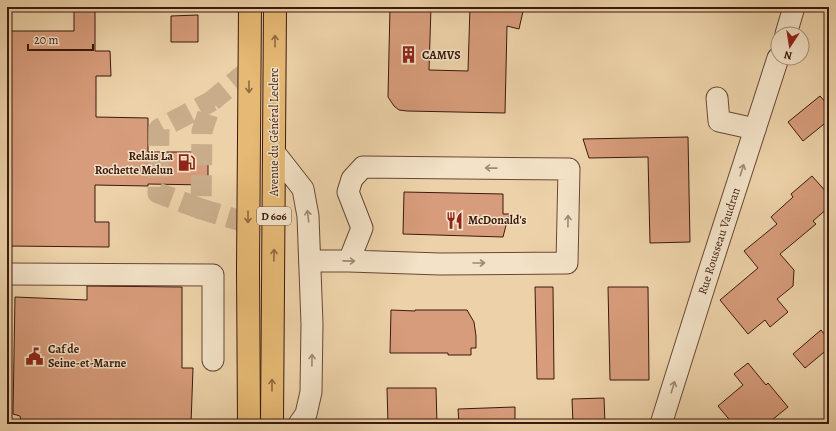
<svg xmlns="http://www.w3.org/2000/svg" width="836" height="431" viewBox="0 0 836 431" font-family="Alegreya,serif">
<style>
.building{fill:#d79c7b;stroke:#3b190c}
.lines{fill:none;stroke-linecap:round;stroke-linejoin:round}
.minor-tunnel{stroke:#c9ad8a;stroke-width:21;stroke-dasharray:21 10;stroke-linecap:butt}
.minor-casing{stroke:#684733;stroke-width:23}
.major-casing{stroke:#3b190c;stroke-width:24}
.minor{stroke:#f3e2c7;stroke-width:21}
.major{stroke:#e6b974;stroke-width:22}
.oneway{stroke:#906940}
.oneway2{stroke:#a08873}
.labels{text-anchor:middle;stroke-width:3;stroke-linejoin:round;paint-order:stroke}
.shield{fill:#f3e2c7;stroke:#725544;stroke-width:1}
.shield-label{font-size:11px;font-weight:bold;fill:#3b190c}
.poi-label{font-size:12px;font-weight:bold;fill:#3b190c;stroke:#f3e2c7;text-anchor:start}
.street-label{font-size:12px;fill:#3b190c;stroke:#f3e2c7}
</style>
<rect width="100%" height="100%" fill="#edd2a9"/>
<filter id="stains"><feTurbulence type="fractalNoise" baseFrequency=".005" numOctaves="4"/><feColorMatrix values="0 0 0 0 .2 0 0 0 0 .09 0 0 0 0 .02 0 0 0 .5 -.17"/></filter>
<radialGradient id="worn" r=".72"><stop offset=".6" stop-color="#630" stop-opacity="0"/><stop offset="1" stop-color="#630" stop-opacity=".3"/></radialGradient>
<!-- building -->
<g class="building">
<polygon points="74,7 95,7 95,51 110,51 111,76 96,76 96,117 148,118 148,152 208,152 208,185 148,184 148,186 95,185 95,222 109,222 109,247 7,246 7,213 10,214 11,62 7,62 7,31 74,31"/>
<polygon points="390,7 431,7 429,70 468,71 470,7 524,7 519,29 507,26 505,113 407,111 399,110 394,106 388,97"/>
<polygon points="198,15 198,42 171,42 171,16"/>
<polygon points="820,96 829,106 829,120 803,141 788,122"/>
<polygon points="688,137 690,242 650,243 648,157 589,158 583,139"/>
<polygon points="812,176 829,195 829,207 813,221 816,224 780,254 794,270 793,286 777,299 788,312 770,327 765,320 748,334 720,300 758,268 744,251 777,224 771,217 793,197 791,194"/>
<polygon points="404,192 503,194 503,214 509,214 503,237 403,234"/>
<polygon points="87,286 182,287 182,368 193,368 191,424 80,424 21,422 20,416 13,414 15,297 87,300"/>
<polygon points="535,287 553,287 554,379 537,379"/>
<polygon points="608,287 648,287 649,380 610,380"/>
<polygon points="391,310 415,311 415,310 467,310 474,322 476,336 476,348 471,348 471,355 448,355 448,353 390,353"/>
<polygon points="821,330 829,340 829,348 805,368 793,354"/>
<polygon points="748,363 766,385 768,383 788,407 767,424 733,424 718,406 743,385 734,374"/>
<polygon points="387,388 436,388 437,424 388,424"/>
<polygon points="604,398 605,424 573,424 572,399"/>
<polygon points="515,407 515,424 459,424 458,409"/>
</g>
<g class="lines">
<!-- minor-tunnel -->
<g class="minor-tunnel">
<polyline points="201,209 158,193 159,129 212,101"/>
<polyline points="248,223 201,209 202,131 212,101 249,70"/>
</g>
<defs>
<g id="minor">
<polyline points="786,34 794,7"/>
<polyline points="717,98 719,121 755,129"/>
<polyline points="274,152 303,189 308,216 312,324 311,392 306,414 299,424"/>
<polyline points="310,261 349,261 440,264 567,263 569,169 363,167 352,179 348,192 362,228 349,261"/>
<polyline points="7,274 213,275 213,360"/>
<polyline points="661,424 705,284 778,58"/>
</g>
<g id="major">
<polyline points="249,424 248,269 250,7"/>
<polyline points="272,424 275,7"/>
</g>
</defs>
<!-- minor casing -->
<use href="#minor" class="minor-casing"/>
<!-- major casing -->
<use href="#major" class="major-casing"/>
<!-- minor -->
<use href="#minor" class="minor"/>
<!-- major -->
<use href="#major" class="major"/>
</g>
<!-- one-way arrows -->
<defs><path id="oneway-shaft" d="M-6 0H5M1.5-3L5.5 0L1.5 3" fill="none" stroke-width="1.6" stroke-linecap="round" stroke-linejoin="round"/></defs>
<g class="oneway">
<use href="#oneway-shaft" transform="translate(275 41) rotate(-90)"/>
<use href="#oneway-shaft" transform="translate(249 87) rotate(90)"/>
<use href="#oneway-shaft" transform="translate(248 217) rotate(90)"/>
<use href="#oneway-shaft" transform="translate(274 255) rotate(-89)"/>
<use href="#oneway-shaft" transform="translate(272 385) rotate(-90)"/>
</g>
<g class="oneway2">
<use href="#oneway-shaft" transform="translate(491 168) rotate(-179)"/>
<use href="#oneway-shaft" transform="translate(742 170) rotate(-72)"/>
<use href="#oneway-shaft" transform="translate(308 216) rotate(-97)"/>
<use href="#oneway-shaft" transform="translate(568 221) rotate(-89)"/>
<use href="#oneway-shaft" transform="translate(349 261) rotate(1)"/>
<use href="#oneway-shaft" transform="translate(479 263)"/>
<use href="#oneway-shaft" transform="translate(312 360) rotate(-89)"/>
<use href="#oneway-shaft" transform="translate(673 387) rotate(-73)"/>
</g>
<!-- icons -->
<defs>
<symbol id="building-bare" viewBox="-9 -9 18 18"><path d="M-4-6H4V6H1V3H-1V6H-4ZM-2.5-4.3h1.7v1.8h-1.7ZM.8-4.3h1.7v1.8H.8ZM-2.5-1h1.7V.8h-1.7ZM.8-1h1.7V.8H.8Z" fill="#8f2418" stroke="#f3e2c7" stroke-width="2.5" paint-order="stroke"/></symbol>
<symbol id="fuel-bare" viewBox="-9 -9 18 18"><path d="M-5.5-6h7V0h2V4h1.3V-2.5L3-4.5l.8-.8L6-3V5H2.5V1h-1V6h-7ZM-4.2-4.7v3.2H.2V-4.7Z" fill="#8f2418" stroke="#f3e2c7" stroke-width="2.5" paint-order="stroke"/></symbol>
<symbol id="restaurant-bare" viewBox="-9 -9 18 18"><path d="M-5-6h1v4h1v-4h1v4h1v-4h1v5L-1.5 .5V6h-2V.5L-5-1ZM5-6V6H3V1.5H1.5Q1.5-4 5-6Z" fill="#8f2418" stroke="#f3e2c7" stroke-width="2.5" paint-order="stroke"/></symbol>
<symbol id="civic-bare" viewBox="-9 -9 18 18"><path d="M-.6-6.5H3V-4.5H.6V-3L4-1V1h2V6H-6V1h2V-1L-.6-3ZM-1.2 2.5V6h2.4V2.5Z" fill="#8f2418" stroke="#f3e2c7" stroke-width="2.5" paint-order="stroke"/></symbol>
</defs>
<g fill-rule="evenodd">
<use href="#building-bare" x="396" y="42" width="25" height="25"/>
<use href="#fuel-bare" x="174" y="150" width="25" height="25"/>
<use href="#restaurant-bare" x="442" y="208" width="25" height="25"/>
<use href="#civic-bare" x="22" y="344" width="25" height="25"/>
</g>
<g class="labels">
<!-- shield labels -->
<rect class="shield" x="257" y="207" width="34" height="18" rx="3"/>
<g class="shield-label">
<text x="274" y="220">D 606</text>
</g>
<!-- poi labels -->
<g class="poi-label">
<text x="422" y="59">CAMVS</text>
<text x="173" y="160" text-anchor="end">Relais La<tspan x="173" dy="14">Rochette Melun</tspan></text>
<text x="468" y="224">McDonald's</text>
<text x="48" y="353">Caf de<tspan x="48" dy="14">Seine-et-Marne</tspan></text>
</g>
<!-- street labels -->
<g class="street-label">
<text transform="translate(274 132) rotate(-90)" y="4">Avenue du Général Leclerc</text>
<text transform="translate(719 241) rotate(-72)" y="4">Rue Rousseau Vaudran</text>
</g>
</g>
<!-- margin -->
<rect width="836" height="431" fill="none" stroke="#edd2a9" stroke-width="24"/>
<rect x="8" y="8" width="820" height="415" fill="none" stroke="#3b190c" stroke-width="2"/>
<rect x="12" y="12" width="812" height="407" fill="none" stroke="#3b190c"/>
<!-- north arrow -->
<g transform="translate(790 46) rotate(192)"><circle r="19" fill="#f3e2c7" stroke="#a9927c"/>
<path d="M0-3L7 15L0 10L-7 15Z" fill="#8f2418"/>
<text y="-6" font-size="11" font-weight="bold" text-anchor="middle" fill="#3b190c">N</text>
</g>
<!-- scale -->
<path d="M28 44v6h65v-6" fill="none" stroke="#3b190c" stroke-width="2"/>
<text x="34" y="44" font-size="12" fill="#3b190c" stroke="#f3e2c7" stroke-width="3" paint-order="stroke">20 m</text>
<rect width="100%" height="100%" filter="url(#stains)"/>
<rect width="100%" height="100%" fill="url(#worn)"/>
</svg>
